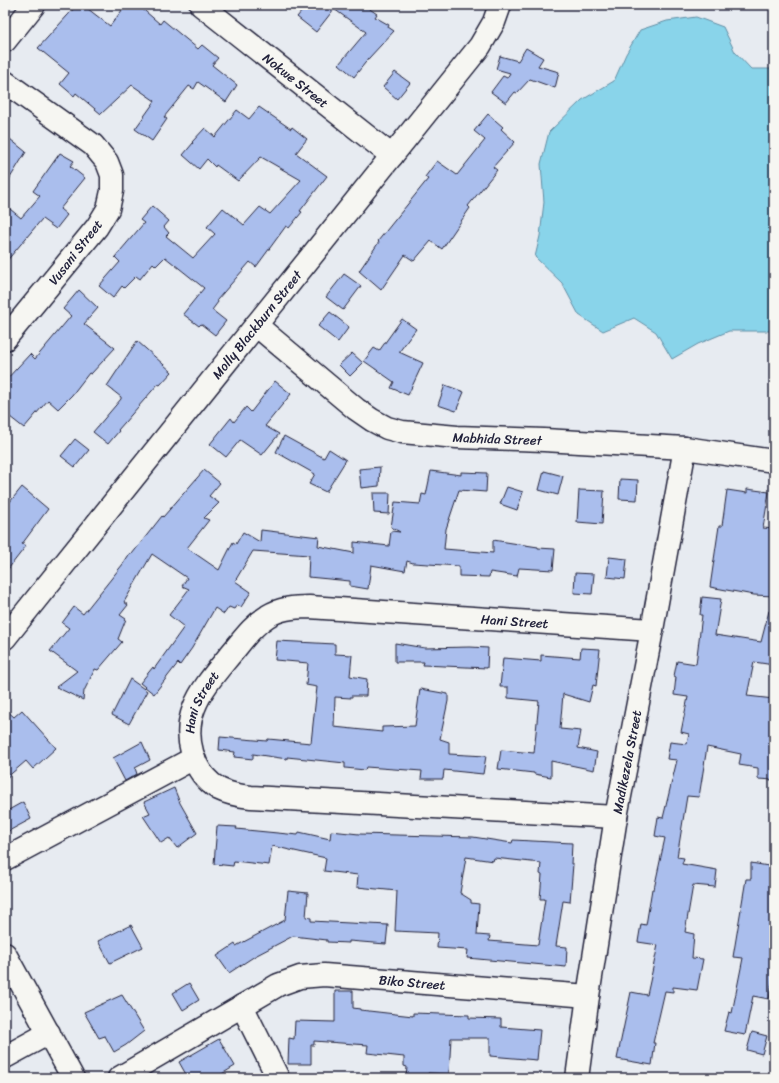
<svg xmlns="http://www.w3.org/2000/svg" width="779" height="1083" viewBox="0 0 779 1083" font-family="Sriracha,sans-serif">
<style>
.water{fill:#89d4ea;stroke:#608da4}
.building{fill:#aabeed;stroke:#22223b;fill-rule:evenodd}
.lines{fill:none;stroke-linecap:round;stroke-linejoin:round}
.street-casing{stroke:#22223b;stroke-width:25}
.street{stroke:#f6f6f2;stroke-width:22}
.labels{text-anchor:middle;stroke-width:3;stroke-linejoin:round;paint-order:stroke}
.street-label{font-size:13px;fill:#22223b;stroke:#f6f6f2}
</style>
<rect width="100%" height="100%" fill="#e7ebf1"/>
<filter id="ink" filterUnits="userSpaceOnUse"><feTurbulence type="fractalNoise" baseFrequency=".025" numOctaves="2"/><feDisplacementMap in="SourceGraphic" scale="8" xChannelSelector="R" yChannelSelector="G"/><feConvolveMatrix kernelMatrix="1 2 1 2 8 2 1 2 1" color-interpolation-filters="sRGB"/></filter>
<g filter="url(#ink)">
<!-- water -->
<polygon class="water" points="696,17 723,27 735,52 751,69 774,69 774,328 770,331 729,331 698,344 672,359 656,332 634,318 603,331 579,315 562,283 535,257 540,236 544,202 541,164 549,132 582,100 614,81 626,54 640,30 667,21"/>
<!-- building -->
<g class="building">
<polygon points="77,5 83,5 110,26 126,5 138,5 160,24 163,20 198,49 202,45 218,58 212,65 237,85 226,102 198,82 194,89 189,86 164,117 167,119 152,141 135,129 155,101 132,85 101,114 76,93 74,96 60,84 69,73 38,48"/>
<polygon points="307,5 364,5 377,14 375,17 389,25 388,27 394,31 369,58 354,77 339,64 366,32 334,9 316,32 297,17"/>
<polygon points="526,48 543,58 538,66 559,72 555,88 530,79 517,93 515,92 506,103 491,92 503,76 507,78 510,73 496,69 500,56 518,61"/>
<polygon points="395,72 410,83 397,99 383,87"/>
<polygon points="259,107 291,129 292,127 307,139 296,153 327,176 300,211 302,212 289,228 286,226 256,267 250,262 217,300 218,302 212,310 226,321 215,335 201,324 199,326 183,314 204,288 165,257 156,266 153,263 140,279 136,276 124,288 122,286 113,298 99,286 120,262 115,257 144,223 140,220 152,206 169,221 164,227 169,233 166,236 193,258 215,234 207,227 223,208 244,225 260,207 270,214 301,180 261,157 238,181 216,165 215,167 207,159 199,169 183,155 193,143 192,142 205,128 215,137 237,110 249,119"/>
<polygon points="488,114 503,127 501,129 515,142 493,167 497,170 468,206 470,208 442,249 431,241 414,261 405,255 381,290 359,271 379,242 378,241 428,179 425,177 437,161 457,175 485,140 474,131"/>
<polygon points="5,135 26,152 5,186"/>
<polygon points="60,153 74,161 70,166 85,178 60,209 67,215 56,229 42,219 5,263 5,205 21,218 40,196 33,191"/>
<polygon points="344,274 361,286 343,310 326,297"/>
<polygon points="79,290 98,308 84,324 115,348 91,374 89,373 72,395 58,409 48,400 24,428 5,413 5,381 30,354 35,359 71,316 63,309"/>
<polygon points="330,312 349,327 338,342 318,326"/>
<polygon points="402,319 416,329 399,352 423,363 408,395 391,388 394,382 364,361 374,348 379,351"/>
<polygon points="137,341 172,372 160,385 158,384 118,430 119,431 108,444 93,432 121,399 121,397 107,386"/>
<polygon points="352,353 363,363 350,376 339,365"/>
<polygon points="275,381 291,394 265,426 279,434 262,455 240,440 226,457 210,444 231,418 234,422 246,407 251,412"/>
<polygon points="445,385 464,392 456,411 438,405"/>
<polygon points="284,436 324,458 329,449 346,460 326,492 309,484 315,474 276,452"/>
<polygon points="75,439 89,450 75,467 61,456"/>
<polygon points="380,467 379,486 361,488 359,469"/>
<polygon points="204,470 220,483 209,496 219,503 204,518 209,520 187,548 219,570 233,542 236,544 243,532 260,542 261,530 319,537 318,546 354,553 354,542 389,546 391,531 400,532 391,527 395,502 420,504 422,494 426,495 431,471 461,475 461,472 487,473 486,492 459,490 446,529 444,549 493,553 493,540 538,547 538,548 555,549 553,570 519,568 517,576 490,572 489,577 459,576 459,566 413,563 407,561 405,571 371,565 368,589 350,586 350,581 308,577 309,555 253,551 235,581 251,592 241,607 237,605 234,609 229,607 224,614 215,608 192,648 180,665 178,663 154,694 140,683 153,667 154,669 184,627 169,615 189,589 182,586 187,578 152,554 124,602 128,605 120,615 126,619 118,639 122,642 98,670 95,669 84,691 83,700 56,687 77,671 50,651 69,628 62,623 74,607 83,614 123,564 130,553 132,554 162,516 163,517"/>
<polygon points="544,471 563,476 558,495 539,490"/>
<polygon points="620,479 638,480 637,500 619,499"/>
<polygon points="22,487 48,509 22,544 26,546 5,573 5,508"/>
<polygon points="507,487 523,492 517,510 500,504"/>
<polygon points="747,489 769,492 763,528 774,529 774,596 754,595 710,587 719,526 722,526 727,490 747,493"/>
<polygon points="579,490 604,491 602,524 577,522"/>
<polygon points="373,493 390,493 389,514 374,513"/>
<polygon points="609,557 627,559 625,579 607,577"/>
<polygon points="575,573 594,574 592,594 574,593"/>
<polygon points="702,597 721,599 715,635 761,642 769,611 774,612 774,665 754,662 747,696 774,699 774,780 758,779 758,768 739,765 741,754 707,747 699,797 687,796 677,857 684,858 682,864 717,870 715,887 693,885 685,932 694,934 692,958 703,959 697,990 673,987 673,992 665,991 653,1043 655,1043 652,1065 617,1059 631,992 647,995 658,945 638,942 641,924 646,925 652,889 654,889 665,838 655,836 658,817 663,818 677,760 667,759 670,742 687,744 689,734 681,732 688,697 674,695 676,677 674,676 677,661 696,664 702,615 700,615"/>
<polygon points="277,641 335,644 335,654 352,655 350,676 367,679 366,696 351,696 351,698 335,697 334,727 382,732 382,727 415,726 420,689 448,694 448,701 440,739 449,742 449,754 486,756 483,774 444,770 443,779 421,779 422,771 366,767 365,770 345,768 345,763 287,757 287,759 253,754 253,759 234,757 235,752 219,750 220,737 267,741 268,739 311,743 317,687 306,685 308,663 275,660"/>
<polygon points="395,643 425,648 470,647 488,648 487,668 423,665 424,662 395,662"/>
<polygon points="581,648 600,649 596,686 593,685 589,702 563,694 560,729 581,731 578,748 597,752 594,770 551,761 551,777 534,774 534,773 498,769 501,750 534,753 539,701 508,698 508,687 500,687 503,658 541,661 541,655 580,658"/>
<polygon points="130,679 147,691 129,724 112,715"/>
<polygon points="5,709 14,717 22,710 56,748 33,769 26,761 5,779"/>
<polygon points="142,742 150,760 135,768 137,774 125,781 113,758"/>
<polygon points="174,788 180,803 197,833 177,848 169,838 161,843 143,816 150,813 144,802"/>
<polygon points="23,802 31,819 5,833 5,812"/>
<path d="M217,826L237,827L236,829L298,835L299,832L330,839L331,831L359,834L473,837L512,843L513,840L572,843L571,864H573L570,902L563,901L556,946L567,947L566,967L467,958L468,950L437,948L438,933L395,931L397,891L357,887L358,875L324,871L326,858L272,846L269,865L234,861L233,866L214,864ZM466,857L493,861L494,858L541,863L540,874L542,875L540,899H545L538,945L489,941L490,936L477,935L479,904L471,903V900L460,893Z"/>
<polygon points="751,863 774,867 774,972 769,999 753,996 745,1035 724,1031 729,1012 732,1013 743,958 733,957 746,879 751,879"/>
<polygon points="288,891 308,893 306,917 311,918 311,921 388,925 386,944 349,941 349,943 327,942 327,940 293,936 255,956 229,973 217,956 235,944 236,946 285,920"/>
<polygon points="131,925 143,947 110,963 98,941"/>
<polygon points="189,983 199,1000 183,1010 173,993"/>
<polygon points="335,991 353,991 353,1008 360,1009 360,1010 413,1016 413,1013 469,1015 469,1018 501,1019 501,1027 540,1030 537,1060 490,1056 490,1038 451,1038 449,1074 428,1073 427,1078 406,1078 407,1067 404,1066 404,1057 367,1053 368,1045 314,1041 314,1045 311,1045 311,1064 288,1064 289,1038 294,1039 295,1021 335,1022"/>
<polygon points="122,995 144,1031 126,1045 114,1052 105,1036 99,1038 84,1012"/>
<polygon points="752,1032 767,1036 762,1054 747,1050"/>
<polygon points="219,1039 235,1066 215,1078 188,1078 179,1062"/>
</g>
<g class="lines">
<defs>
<g id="street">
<path id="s1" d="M201,5L392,156"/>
<polyline points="5,41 34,5"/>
<polyline points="5,82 93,145 107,162 112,175 112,191 108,209 97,227 5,339"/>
<path id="s2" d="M256,325L356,409L372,420L387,428L402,432L457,437L544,440L685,448L774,461"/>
<path id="s3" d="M5,638L480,46L494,22L500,5"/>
<path id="s4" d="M616,817L251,797C241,796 229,794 219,789C192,773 183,736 194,708C201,689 217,671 230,655C242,641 252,626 268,616C280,608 295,607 309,607L652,630"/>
<polyline points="5,859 194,758"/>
<polyline points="5,954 73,1078"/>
<polyline points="242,1006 278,1078"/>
<polyline points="5,1057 49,1033"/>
<path id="s5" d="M119,1078L278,985L300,977L324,975L588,996"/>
<path id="s6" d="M577,1078L588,996L616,817L652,630L685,448"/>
</g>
</defs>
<!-- street casing -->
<use href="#street" class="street-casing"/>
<!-- street -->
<use href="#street" class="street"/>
</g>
</g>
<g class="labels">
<!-- street labels -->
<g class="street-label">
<text dy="5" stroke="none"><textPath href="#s1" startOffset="121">Nokwe Street</textPath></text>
<text transform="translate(75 252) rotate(-52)" y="5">Vusani Street</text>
<text dy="5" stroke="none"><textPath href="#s3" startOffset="402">Molly Blackburn Street</textPath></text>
<text dy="5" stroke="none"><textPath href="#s2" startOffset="278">Mabhida Street</textPath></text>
<text dy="5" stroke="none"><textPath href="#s4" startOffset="858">Hani Street</textPath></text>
<text dy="5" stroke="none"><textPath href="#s4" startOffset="498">Hani Street</textPath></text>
<text dy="5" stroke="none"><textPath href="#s6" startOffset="320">Madikezela Street</textPath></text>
<text dy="5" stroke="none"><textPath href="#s5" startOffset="320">Biko Street</textPath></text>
</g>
</g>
<!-- margin -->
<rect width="779" height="1083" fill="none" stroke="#f6f6f2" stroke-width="20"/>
<rect x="10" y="10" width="759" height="1063" fill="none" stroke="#22223b" stroke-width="1.5" filter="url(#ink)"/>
</svg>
